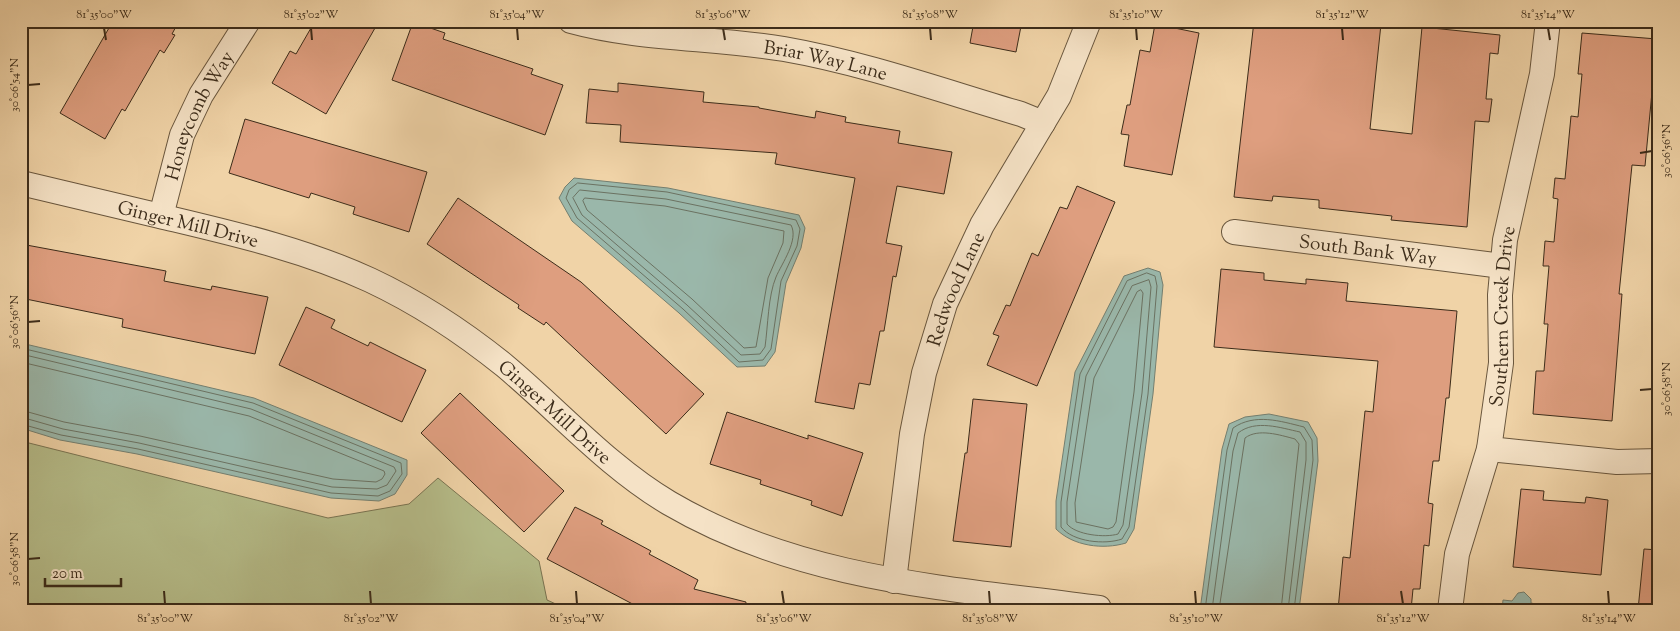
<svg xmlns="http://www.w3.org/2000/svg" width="1680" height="631" viewBox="0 0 1680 631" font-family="'Sorts Mill Goudy',serif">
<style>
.green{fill:#b6bd8a;stroke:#797452}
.water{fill:#9ab7aa;stroke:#747f70}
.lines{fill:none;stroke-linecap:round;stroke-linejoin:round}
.shore{stroke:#6b7262;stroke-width:1}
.building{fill:#de9e7f;stroke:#3c2c1a}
.street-casing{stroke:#69563d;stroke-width:26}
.street{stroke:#f5e2c6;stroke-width:24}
.ticks{fill:none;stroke:#3c2c1a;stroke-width:2}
.labels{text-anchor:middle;stroke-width:4.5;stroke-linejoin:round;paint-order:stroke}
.street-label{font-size:19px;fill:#3c2c1a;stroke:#f5e2c6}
.neatline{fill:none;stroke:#3c2c1a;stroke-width:2}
.ticks-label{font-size:12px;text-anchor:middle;fill:#3c2c1a}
</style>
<rect width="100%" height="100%" fill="#f0d3a7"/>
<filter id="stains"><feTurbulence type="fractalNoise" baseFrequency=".004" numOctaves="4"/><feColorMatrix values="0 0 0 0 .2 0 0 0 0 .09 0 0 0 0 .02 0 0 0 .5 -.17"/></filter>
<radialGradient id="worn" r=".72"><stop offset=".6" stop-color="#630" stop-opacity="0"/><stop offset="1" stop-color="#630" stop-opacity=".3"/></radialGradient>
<!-- green -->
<polygon class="green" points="21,441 328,518 409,504 438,478 539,561 547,600 569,610 21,610"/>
<!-- water -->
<g class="water">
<polygon points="574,178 668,188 799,215 805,228 801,248 786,283 775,352 765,366 737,367 679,313 572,221 559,198 565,187"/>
<path d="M1148,268L1160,272L1163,285L1153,394L1134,529L1126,543C1103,550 1073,546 1056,529V501L1075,372L1124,276Z"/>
<polygon points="21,343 254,398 407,460 407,475 395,494 379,501 331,498 137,454 60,440 21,428"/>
<polygon points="1269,414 1308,422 1317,438 1318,461 1299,610 1200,610 1222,449 1229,424 1245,417"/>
<polygon points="1524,592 1531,599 1531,603 1540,605 1539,610 1502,610 1503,600 1512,601 1518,593"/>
</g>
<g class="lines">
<!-- shore -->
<g class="shore">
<polygon points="578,183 667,192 796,220 800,229 797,246 781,281 771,349 763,360 739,362 683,309 577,218 566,198 569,190"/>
<path d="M580,190L666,199L791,225C799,240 782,263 776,277C768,296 768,326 765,347L760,354L741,355L687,305L582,215L573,198Z"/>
<polygon points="585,198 665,206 784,231 783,243 768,278 756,347 744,348 692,299 587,210 583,201"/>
<path d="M1147,273L1155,276L1157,286L1148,394L1129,527L1122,539C1105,545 1073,542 1061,527V502L1080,374L1127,281Z"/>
<path d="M1149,280L1151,287L1142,393L1123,525L1118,534C1105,538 1076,535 1067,524V502L1086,376L1132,286Z"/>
<polygon points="1141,290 1143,293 1134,392 1116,522 1113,527 1108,529 1076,522 1075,503 1094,378 1137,292"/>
<polyline points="21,348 253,403 401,463 402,474 390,491 378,496 331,493 138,449 61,435 21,424"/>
<polyline points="21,354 251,409 394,467 396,471 387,485 377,489 332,487 139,443 63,429 21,417"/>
<polyline points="21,362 249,416 384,471 385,474 382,479 376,482 333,479 140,436 64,422 21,410"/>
<path d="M1205,610L1227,450L1233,428C1255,413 1280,421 1304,427L1312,440L1313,460L1294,610"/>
<path d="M1212,610L1233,451L1238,433C1256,419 1281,428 1300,432L1306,442V460L1288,610"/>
<path d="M1219,610L1245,438C1258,428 1280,435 1295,439L1299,444L1281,610"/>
</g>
</g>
<!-- building -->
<g class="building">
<polygon points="113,21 179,21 172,34 175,35 164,53 160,50 125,111 122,109 105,139 60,113"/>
<polygon points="315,21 379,21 326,114 272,83 290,51 296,54"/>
<polygon points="974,21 1022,21 1016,52 970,43"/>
<polygon points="1254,21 1339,23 1339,21 1357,21 1381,24 1370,129 1412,134 1422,27 1500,35 1498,54 1490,53 1486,99 1492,99 1489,122 1475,121 1467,227 1391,220 1392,216 1319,208 1319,200 1273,196 1272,201 1234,197"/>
<polygon points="413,22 445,33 443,39 533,69 531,74 563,85 545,135 392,80"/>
<polygon points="1155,24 1199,33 1172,175 1124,166 1129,135 1121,134 1127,105 1130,105 1140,50 1150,52"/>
<polygon points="1582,33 1657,39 1645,166 1632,165 1619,294 1622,294 1612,421 1533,414 1536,371 1544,371 1548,324 1544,324 1549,266 1543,266 1545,241 1554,242 1558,199 1553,198 1555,178 1565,179 1571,116 1578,117 1582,74 1578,74"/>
<polygon points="618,83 704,92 703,102 759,107 759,108 815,118 816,111 846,117 845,122 900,131 898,143 952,152 944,194 897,186 886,243 902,246 896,277 893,276 884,331 880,331 870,385 859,383 854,409 815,402 855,178 775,164 777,153 620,142 621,125 586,123 589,89 618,92"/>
<polygon points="245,119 427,172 409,232 353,214 355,207 311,193 309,198 229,173"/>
<polygon points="1077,186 1115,202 1037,386 987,365 999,336 993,334 1006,305 1010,306 1032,253 1038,256 1060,207 1067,209"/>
<polygon points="458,198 581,282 704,394 666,434 546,322 544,325 518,308 519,305 427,244"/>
<polygon points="21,244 166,271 164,281 211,290 212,286 268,297 255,354 122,327 123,319 21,298"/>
<polygon points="1221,269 1264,273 1264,280 1306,284 1306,279 1348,283 1346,301 1457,311 1449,398 1446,398 1439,461 1433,461 1428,503 1433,504 1429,546 1424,545 1420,589 1413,589 1411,610 1338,610 1343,557 1350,558 1365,411 1373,412 1378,361 1214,347"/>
<polygon points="306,307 335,320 331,328 368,346 370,342 426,370 402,422 279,365"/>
<polygon points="460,393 564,491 524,532 421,433"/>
<polygon points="973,399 1027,404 1011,547 953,541 965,453 967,453"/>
<polygon points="727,412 808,439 808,435 863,453 842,516 811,505 812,501 760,484 761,480 710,464"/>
<polygon points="1521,489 1544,491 1543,500 1585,503 1586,497 1608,500 1601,575 1513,567"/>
<polygon points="575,507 603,521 601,524 651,551 649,554 698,580 694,589 746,602 745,610 644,610 547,559"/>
<polygon points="1644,549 1659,550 1659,610 1638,610"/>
</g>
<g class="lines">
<defs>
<g id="street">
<path id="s1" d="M571,21C640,40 713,37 784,49C864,63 943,91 1021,114L1043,123"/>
<path id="s2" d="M21,183C68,194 114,205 160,216C231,233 303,249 370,280C419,303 463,332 505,366C560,412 607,466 669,503C802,581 951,588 1099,608"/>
<path id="s3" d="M161,216L182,135L201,95L248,21"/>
<path id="s4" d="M1234,232L1502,266"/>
<polyline points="1489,449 1617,462 1659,461"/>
<path id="s5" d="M894,581L912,434L924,373L945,304L982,225L1059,96L1089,21"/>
<path id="s6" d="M1450,610L1457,554L1489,449L1501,363L1500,295L1505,240L1542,74L1548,21"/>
</g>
</defs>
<!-- street casing -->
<use href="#street" class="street-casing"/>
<!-- street -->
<use href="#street" class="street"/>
</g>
<!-- ticks -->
<path class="ticks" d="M104,28L106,40M311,28L312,40M517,28L518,40M723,28L725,40M930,28L931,40M1136,28L1137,40M1342,28L1343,40M1548,28L1550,40M28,85L40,84M1640,153L1652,151M28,322L40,321M1640,390L1652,389M28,559L40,558M164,591L165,604M370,591L371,604M576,591L577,604M782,591L784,604M989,591L990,604M1195,591L1196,604M1401,591L1403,604M1608,591L1609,604"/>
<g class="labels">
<!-- street labels -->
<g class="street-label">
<text dy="7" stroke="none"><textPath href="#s1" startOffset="258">Briar Way Lane</textPath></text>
<text dy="7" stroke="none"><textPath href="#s3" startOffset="108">Honeycomb Way</textPath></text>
<text dy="7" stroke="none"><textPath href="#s2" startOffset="172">Ginger Mill Drive</textPath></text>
<text dy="7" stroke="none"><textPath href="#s4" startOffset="135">South Bank Way</textPath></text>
<text dy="7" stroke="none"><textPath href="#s5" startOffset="300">Redwood Lane</textPath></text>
<text dy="7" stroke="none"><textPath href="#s6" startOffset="300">Southern Creek Drive</textPath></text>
<text dy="7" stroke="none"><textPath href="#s2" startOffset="591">Ginger Mill Drive</textPath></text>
</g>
</g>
<!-- margin -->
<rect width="1680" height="631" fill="none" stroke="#f0d3a7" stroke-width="55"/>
<!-- scale -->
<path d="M45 578v8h76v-8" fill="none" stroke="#3c2c1a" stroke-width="2.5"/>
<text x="52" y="578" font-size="15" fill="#3c2c1a" stroke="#f5e2c6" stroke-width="4" paint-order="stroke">20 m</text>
<rect x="28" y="28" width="1624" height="576" class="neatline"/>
<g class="ticks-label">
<text x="104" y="18">81°35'00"W</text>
<text x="311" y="18">81°35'02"W</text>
<text x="517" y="18">81°35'04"W</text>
<text x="723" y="18">81°35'06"W</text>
<text x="930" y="18">81°35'08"W</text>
<text x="1136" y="18">81°35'10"W</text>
<text x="1342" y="18">81°35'12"W</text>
<text x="1548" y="18">81°35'14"W</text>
<text transform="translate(14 85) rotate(-90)" y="4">30°06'54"N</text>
<text transform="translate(1666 151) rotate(-90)" y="4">30°06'56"N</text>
<text transform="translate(14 322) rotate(-90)" y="4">30°06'56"N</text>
<text transform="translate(1666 389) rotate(-90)" y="4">30°06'58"N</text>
<text transform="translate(14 559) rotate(-90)" y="4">30°06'58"N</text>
<text x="165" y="622">81°35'00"W</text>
<text x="371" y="622">81°35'02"W</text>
<text x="577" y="622">81°35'04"W</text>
<text x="784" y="622">81°35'06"W</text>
<text x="990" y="622">81°35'08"W</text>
<text x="1196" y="622">81°35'10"W</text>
<text x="1403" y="622">81°35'12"W</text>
<text x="1609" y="622">81°35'14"W</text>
</g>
<rect width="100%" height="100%" filter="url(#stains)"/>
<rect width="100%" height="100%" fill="url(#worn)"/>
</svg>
